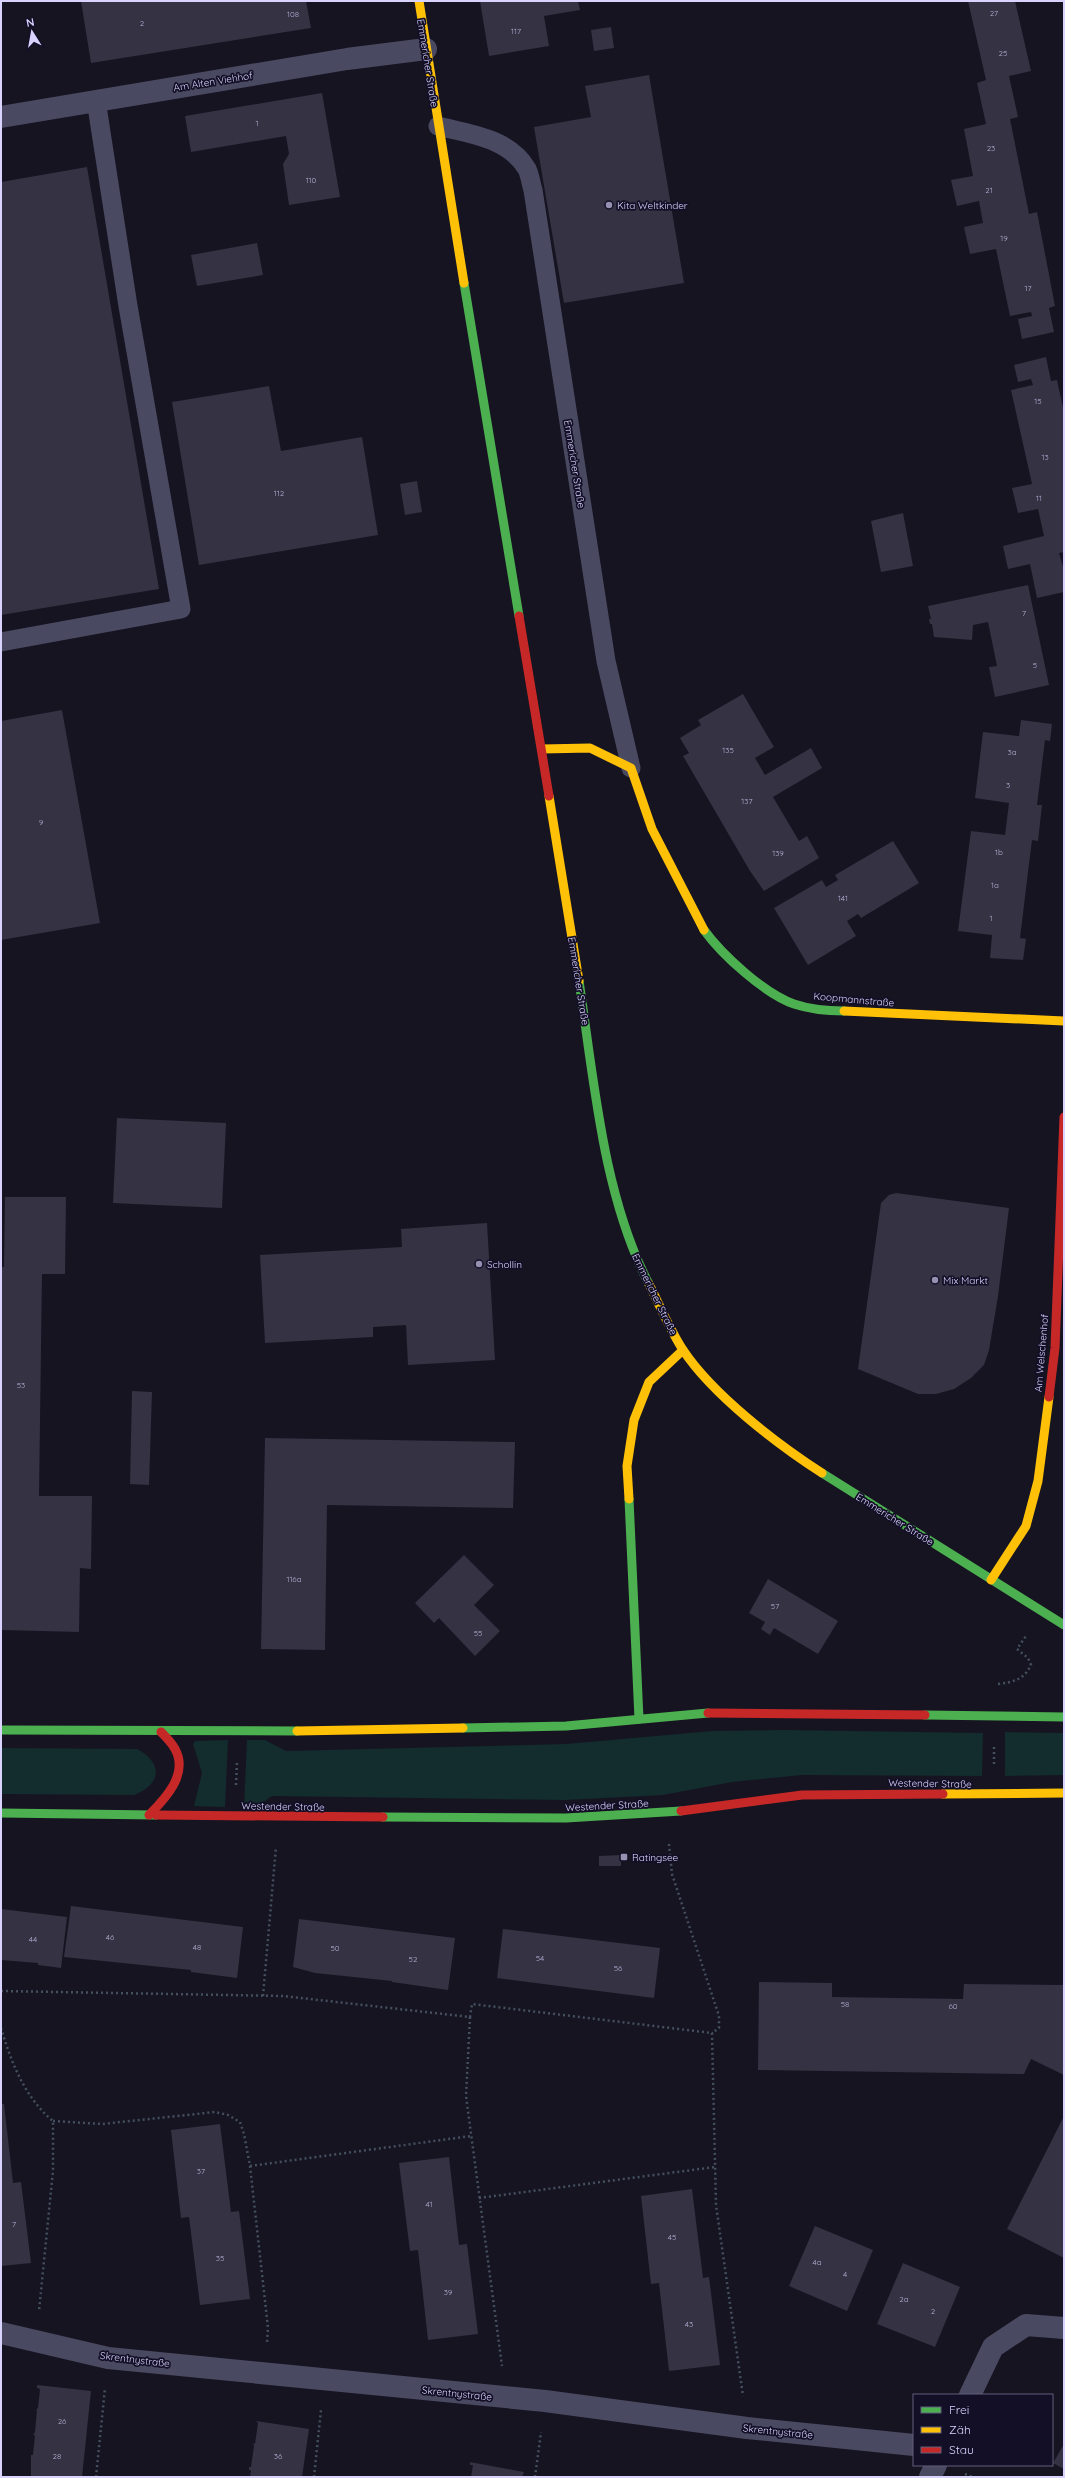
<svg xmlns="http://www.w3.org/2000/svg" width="1065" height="2478" viewBox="0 0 1065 2478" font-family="Quicksand,sans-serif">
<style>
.green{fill:#132c2d}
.building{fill:#343243}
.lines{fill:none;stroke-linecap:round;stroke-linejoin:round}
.path{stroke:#44505f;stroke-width:2.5;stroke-dasharray:2 3;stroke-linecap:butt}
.lane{stroke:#4a4962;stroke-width:19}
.street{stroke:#4a4962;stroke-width:22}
.fast{stroke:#4caf50;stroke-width:9}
.slow{stroke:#ffc107;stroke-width:9}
.jam{stroke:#c62828;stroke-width:9}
.poi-dot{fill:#9591b1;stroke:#130f26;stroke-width:1.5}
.labels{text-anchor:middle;stroke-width:3.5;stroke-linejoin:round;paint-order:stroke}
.number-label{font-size:8px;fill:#b0acd0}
.street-label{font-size:10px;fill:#d9d4ff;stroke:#130f26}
.poi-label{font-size:10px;fill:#d9d4ff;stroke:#130f26;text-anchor:start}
</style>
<rect width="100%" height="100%" fill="#161421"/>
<!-- green -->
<g class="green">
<polygon points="784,1730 983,1733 982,1776 802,1775 732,1782 663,1795 565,1800 272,1796 255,1808 244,1808 247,1740 265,1740 286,1751 566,1744 712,1731"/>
<polygon points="1005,1732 1064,1733 1064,1775 1005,1776"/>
<polygon points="228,1740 225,1807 194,1806 202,1773 193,1744 195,1741"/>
<path d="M1,1748L137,1749C163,1763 162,1784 134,1795L1,1794Z"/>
</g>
<!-- building -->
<g class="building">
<polygon points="81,1 306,1 311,28 91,63"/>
<polygon points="480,1 578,1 580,10 544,16 549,46 489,56"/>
<polygon points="968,1 1015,1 1031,71 1009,76 1018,117 1010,119 1029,214 1037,212 1055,306 1049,308 1054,332 1022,339 1018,319 1032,316 1031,312 1010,316 996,249 970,254 964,227 983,223 979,201 957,206 951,180 973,176 964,129 986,124 977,83 986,80"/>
<polygon points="611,27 614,48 594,51 591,30"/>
<polygon points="649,75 684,283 564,303 534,127 591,117 585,86"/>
<polygon points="322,93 340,197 289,205 283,164 289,154 286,136 191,152 185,116"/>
<polygon points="87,167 159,589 1,615 1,182"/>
<polygon points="257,243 263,275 197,286 191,255"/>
<polygon points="1046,357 1051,381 1057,380 1064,412 1064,552 1059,553 1064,570 1064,592 1037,598 1030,564 1008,569 1003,546 1044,536 1038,509 1018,513 1012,488 1032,484 1011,390 1033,385 1031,379 1018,382 1014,365"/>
<polygon points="269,386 281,451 362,437 378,535 199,565 172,402"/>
<polygon points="417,481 422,512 405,515 400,484"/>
<polygon points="903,513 913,566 881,572 871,521"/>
<polygon points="1028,585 1049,685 995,697 989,667 997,666 988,622 973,625 972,640 934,637 932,624 930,624 929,619 931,619 928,606"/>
<polygon points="743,694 774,747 755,758 765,775 811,748 822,768 773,797 799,841 807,836 819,858 764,891 750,871 683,756 689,753 680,738 701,725 698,720"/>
<polygon points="62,710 100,923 1,940 1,721"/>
<polygon points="1021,720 1052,724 1050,741 1045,740 1037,805 1042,805 1038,841 1032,840 1028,872 1020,938 1026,939 1023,960 990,958 992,935 958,931 971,831 1005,835 1009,803 975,798 983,732 1019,736"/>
<polygon points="893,841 919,883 861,918 858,914 847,921 856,936 808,965 774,908 822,880 826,887 838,880 835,875"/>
<polygon points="117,1118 226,1123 222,1208 113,1203"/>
<polygon points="896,1193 1009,1208 998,1296 989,1350 984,1365 971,1378 954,1389 936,1394 918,1394 858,1369 881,1203 889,1195"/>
<polygon points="5,1197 66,1197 65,1274 42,1274 39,1496 92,1496 91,1569 80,1568 79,1632 1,1630 1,1267 4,1267"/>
<polygon points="487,1223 495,1360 408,1365 406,1325 373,1327 373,1337 265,1343 260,1255 402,1247 401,1229"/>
<polygon points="132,1391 152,1392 149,1485 130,1484"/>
<polygon points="265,1438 515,1442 513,1508 327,1505 325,1650 261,1649"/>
<polygon points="464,1555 494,1585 474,1605 500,1631 475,1656 439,1618 434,1623 415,1603"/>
<polygon points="768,1579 838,1621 818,1654 774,1628 770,1635 761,1629 765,1622 749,1613"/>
<polygon points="621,1855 621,1866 599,1866 599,1856"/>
<polygon points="71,1906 243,1927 237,1978 191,1972 191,1970 64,1957"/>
<polygon points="1,1909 67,1917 61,1968 38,1965 38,1963 1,1960"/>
<polygon points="299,1919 455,1938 448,1990 392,1982 392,1981 315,1973 293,1967"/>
<polygon points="503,1929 660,1948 654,1998 497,1978"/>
<polygon points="759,1982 832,1983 832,1997 963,1999 964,1984 1064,1985 1064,2075 1031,2059 1024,2074 758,2070"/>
<polygon points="1,2104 4,2104 13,2183 21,2182 31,2263 1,2266"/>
<polygon points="1064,2116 1064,2258 1007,2229"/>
<polygon points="220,2124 231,2212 239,2211 250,2299 200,2305 189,2217 181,2218 171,2130"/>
<polygon points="449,2157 459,2245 467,2244 478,2334 428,2340 418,2250 410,2251 399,2163"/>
<polygon points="692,2189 703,2278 709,2277 720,2365 669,2371 659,2283 651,2284 641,2196"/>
<polygon points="815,2226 873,2250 847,2311 789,2286"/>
<polygon points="903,2263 960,2287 935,2347 877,2324"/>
<polygon points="37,2385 91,2391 82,2477 31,2477 31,2455 33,2455 35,2435 33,2435 35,2432 37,2410 35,2411 38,2408 40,2389 37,2388"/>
<polygon points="256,2421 309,2429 302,2477 250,2477 251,2470 249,2470 249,2467 251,2467 254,2446 253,2443 255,2444 258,2423"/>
<polygon points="1064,2444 1064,2469 1053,2463"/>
<polygon points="470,2462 524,2472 522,2477 471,2477 473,2465 470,2465"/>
</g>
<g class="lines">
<!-- path -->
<g class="path">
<path d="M998,1684C1013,1682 1024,1680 1031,1665L1028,1658L1017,1649L1026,1636"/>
<polyline points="994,1747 994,1764"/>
<polyline points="236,1785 237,1762"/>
<polyline points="669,1844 672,1874 719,2016 719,2028 712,2033"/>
<polyline points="1,1991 283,1996 470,2017 472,2004 712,2033 716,2205 743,2396"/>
<polyline points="263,1996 276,1847"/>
<polyline points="470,2017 466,2096 502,2366"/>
<path d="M1,2028C11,2062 25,2098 53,2121V2171L39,2311"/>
<polyline points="53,2121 102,2124 215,2112 228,2115 240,2122 244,2134 250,2166 268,2328 267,2343"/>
<polyline points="250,2166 471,2136"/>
<polyline points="479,2198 715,2167"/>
<polyline points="965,2474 972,2477"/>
<polyline points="96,2477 105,2388"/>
<polyline points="314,2477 321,2410"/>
<polyline points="535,2477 541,2432"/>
</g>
<!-- lane -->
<g class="lane">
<path d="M438,126C470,134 509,138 527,169C530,175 531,184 533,190L606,661L631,768"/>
<polyline points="1,642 181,609 128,306 96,100"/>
</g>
<!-- street -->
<g class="street">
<polyline points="1,117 347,59 426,49"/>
<polyline points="1,2333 108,2358 545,2401 747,2428 914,2445"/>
<polyline points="970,2395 993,2347 1026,2325 1064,2328"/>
<polyline points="930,2477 936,2465"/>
</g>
<!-- fast -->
<g class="fast">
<polyline points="464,283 519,616"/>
<path d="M704,930C722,955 765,994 794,1004C809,1009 828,1011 844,1011"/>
<path d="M579,981C594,1080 603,1196 649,1284"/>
<polyline points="822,1473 1064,1625"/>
<polyline points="629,1499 639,1719"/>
<polyline points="925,1715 1064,1717"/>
<polyline points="463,1728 566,1726 708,1713"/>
<polyline points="1,1730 297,1731"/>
<polyline points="1,1813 156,1815"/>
<polyline points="383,1817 566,1818 681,1811"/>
</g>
<!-- slow -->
<g class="slow">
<polyline points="419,1 464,283"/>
<polyline points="542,749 590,748 631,768 652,829 704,930"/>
<polyline points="549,796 579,981"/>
<polyline points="844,1011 1064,1021"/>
<path d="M649,1284C660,1306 670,1330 683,1350C713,1395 777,1444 822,1473"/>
<polyline points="629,1499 627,1466 634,1420 649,1382 683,1350"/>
<polyline points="991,1580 1026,1526 1038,1481 1049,1397"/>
<polyline points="297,1731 463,1728"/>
<polyline points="943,1794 1064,1793"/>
</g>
<!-- jam -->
<g class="jam">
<polyline points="519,616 549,796"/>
<polyline points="1049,1397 1055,1348 1064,1117"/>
<polyline points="708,1713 925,1715"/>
<polyline points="681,1811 802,1795 943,1794"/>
<path d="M149,1815C165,1799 189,1774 175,1749C172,1743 166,1737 161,1732"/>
<polyline points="156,1815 383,1817"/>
</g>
</g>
<!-- markers -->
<g class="poi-dot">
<circle cx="609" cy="205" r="4"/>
<circle cx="479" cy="1264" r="4"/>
<circle cx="935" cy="1280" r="4"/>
<rect x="620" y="1853" width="8" height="8" rx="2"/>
</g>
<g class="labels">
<!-- number labels -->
<g class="number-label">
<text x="994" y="16">27</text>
<text x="293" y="17">108</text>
<text x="142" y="26">2</text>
<text x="516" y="34">117</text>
<text x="1003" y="56">25</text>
<text x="257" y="126">1</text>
<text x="991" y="151">23</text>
<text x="311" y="183">110</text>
<text x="989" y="193">21</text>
<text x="1004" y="241">19</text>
<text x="1028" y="291">17</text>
<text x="1038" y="404">15</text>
<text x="1045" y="460">13</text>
<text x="279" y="496">112</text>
<text x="1039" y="501">11</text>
<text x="1024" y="616">7</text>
<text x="1035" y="668">5</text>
<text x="728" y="753">135</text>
<text x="1012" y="755">3a</text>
<text x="1008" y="788">3</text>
<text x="747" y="804">137</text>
<text x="41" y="825">9</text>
<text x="999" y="855">1b</text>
<text x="778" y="856">139</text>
<text x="995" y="888">1a</text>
<text x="843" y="901">141</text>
<text x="991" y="921">1</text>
<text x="21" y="1388">53</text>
<text x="294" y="1582">116a</text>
<text x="775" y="1609">57</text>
<text x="478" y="1636">55</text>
<text x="110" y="1940">46</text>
<text x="33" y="1942">44</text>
<text x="197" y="1950">48</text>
<text x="335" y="1951">50</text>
<text x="540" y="1961">54</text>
<text x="413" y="1962">52</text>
<text x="618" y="1971">56</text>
<text x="845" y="2007">58</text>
<text x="953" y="2009">60</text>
<text x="201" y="2174">37</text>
<text x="429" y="2207">41</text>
<text x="14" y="2227">7</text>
<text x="672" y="2240">45</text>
<text x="220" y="2261">35</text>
<text x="817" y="2265">4a</text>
<text x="845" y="2277">4</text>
<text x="448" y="2295">39</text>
<text x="904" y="2302">2a</text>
<text x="933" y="2314">2</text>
<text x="689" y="2327">43</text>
<text x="62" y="2424">26</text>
<text x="57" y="2459">28</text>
<text x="278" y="2459">36</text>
</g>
<!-- street labels -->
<g class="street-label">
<text transform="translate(428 63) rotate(81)" y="4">Emmericher Straße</text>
<text transform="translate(213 81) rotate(-9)" y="4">Am Alten Viehhof</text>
<text transform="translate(575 464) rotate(81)" y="4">Emmericher Straße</text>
<text transform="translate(579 981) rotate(81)" y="4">Emmericher Straße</text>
<text transform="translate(854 999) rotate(5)" y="4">Koopmannstraße</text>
<text transform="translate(655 1294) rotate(64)" y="4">Emmericher Straße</text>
<text transform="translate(1041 1353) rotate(-85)" y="4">Am Welschenhof</text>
<text transform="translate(895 1519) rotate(32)" y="4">Emmericher Straße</text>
<text transform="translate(930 1783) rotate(1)" y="4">Westender Straße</text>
<text transform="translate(607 1805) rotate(-3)" y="4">Westender Straße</text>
<text transform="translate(283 1806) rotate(1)" y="4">Westender Straße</text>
<text transform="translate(135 2359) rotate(7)" y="4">Skrentnystraße</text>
<text transform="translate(457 2393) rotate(6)" y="4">Skrentnystraße</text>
<text transform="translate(778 2431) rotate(6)" y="4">Skrentnystraße</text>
</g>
<!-- poi labels -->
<g class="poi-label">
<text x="617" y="209">Kita Weltkinder</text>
<text x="487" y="1268">Schollin</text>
<text x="943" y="1284">Mix Markt</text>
<text x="632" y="1861">Ratingsee</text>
</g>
</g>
<!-- border -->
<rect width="1065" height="2478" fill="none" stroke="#d9d4ff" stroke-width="4"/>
<!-- legend -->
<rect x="913" y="2394" width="140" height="72" fill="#130f26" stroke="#625e7d"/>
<rect x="921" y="2407" width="20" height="6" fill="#4caf50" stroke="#625e7d"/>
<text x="949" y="2414" font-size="12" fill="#d9d4ff">Frei</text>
<rect x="921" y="2427" width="20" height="6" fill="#ffc107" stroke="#625e7d"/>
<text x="949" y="2434" font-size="12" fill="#d9d4ff">Zäh</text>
<rect x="921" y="2447" width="20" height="6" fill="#c62828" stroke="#625e7d"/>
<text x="949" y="2454" font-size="12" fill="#d9d4ff">Stau</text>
<!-- north arrow -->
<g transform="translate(32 32) rotate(349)" stroke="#130f26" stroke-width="3" paint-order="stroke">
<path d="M0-3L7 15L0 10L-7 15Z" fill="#d9d4ff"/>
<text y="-6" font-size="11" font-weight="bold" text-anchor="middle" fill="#d9d4ff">N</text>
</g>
</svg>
